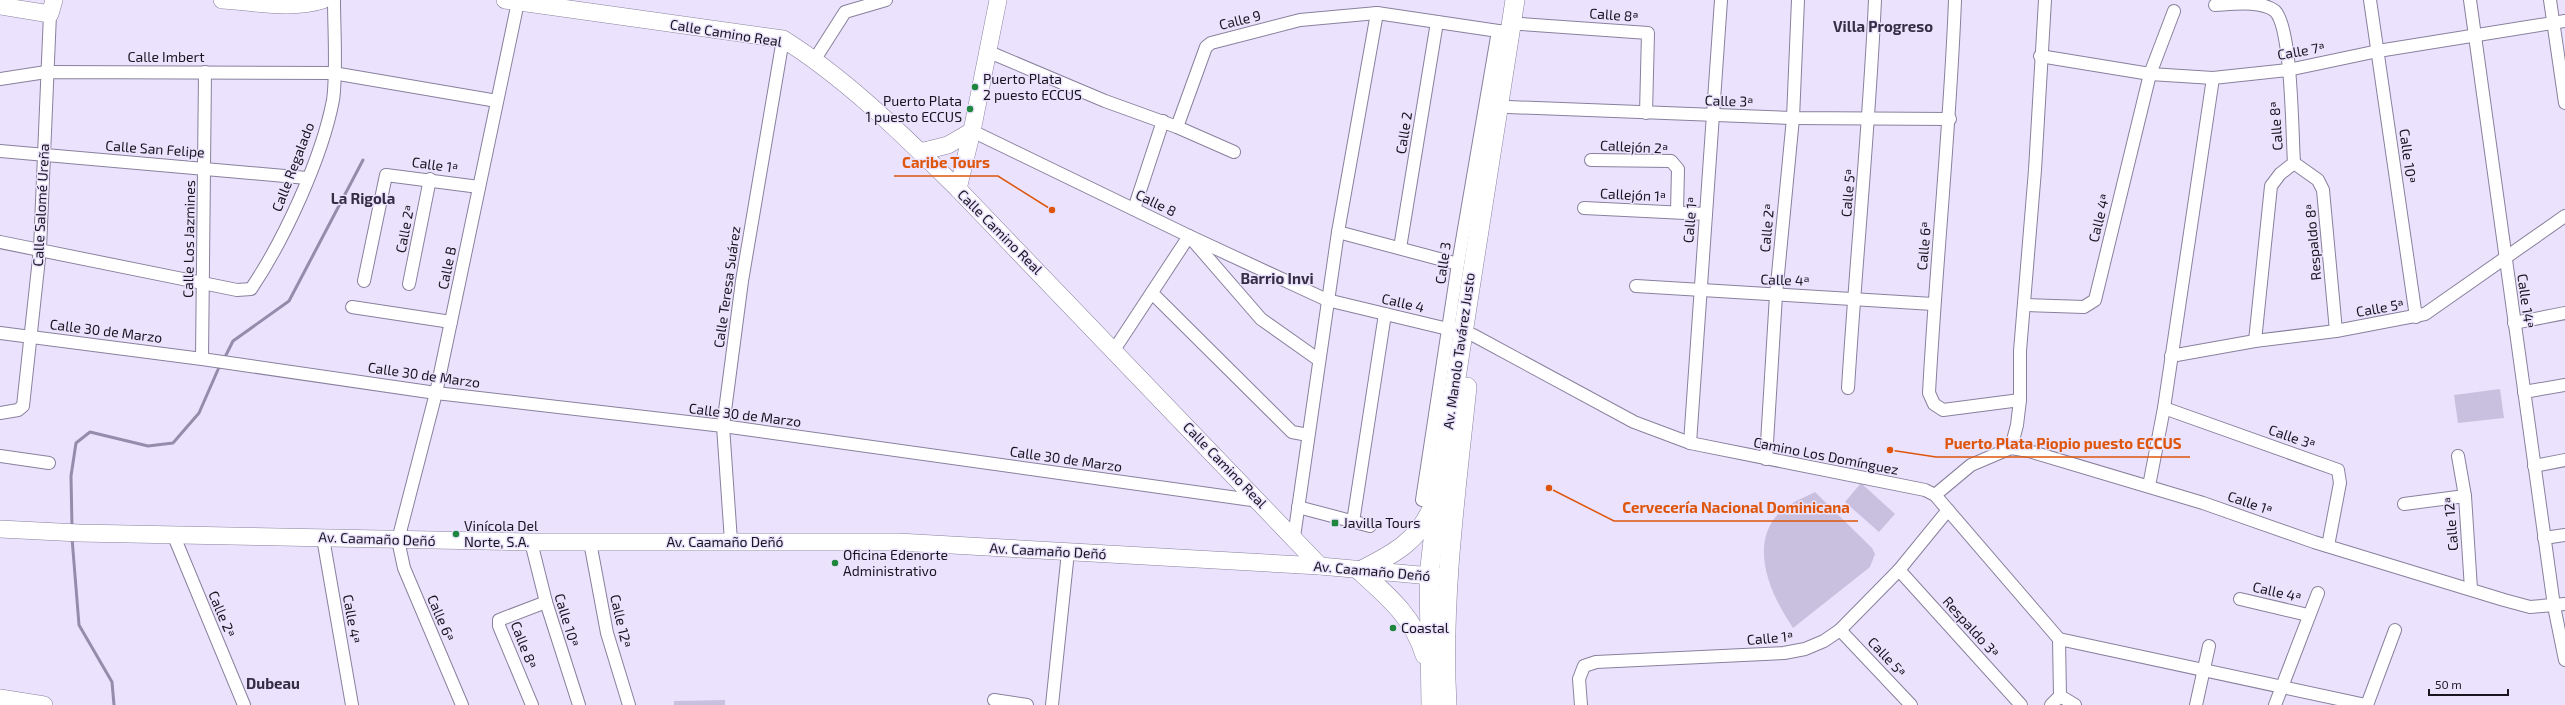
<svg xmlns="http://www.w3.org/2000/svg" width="2565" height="705" viewBox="0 0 2565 705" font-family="'Exo 2',sans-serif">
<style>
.green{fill:#c9c0df}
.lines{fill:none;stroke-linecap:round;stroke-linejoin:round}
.stream{stroke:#958cac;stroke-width:3}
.street-casing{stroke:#89809d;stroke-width:14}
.secondary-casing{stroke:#89809d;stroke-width:18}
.primary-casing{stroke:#89809d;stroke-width:20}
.street{stroke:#fff;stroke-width:12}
.secondary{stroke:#fff;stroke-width:17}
.primary{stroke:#fff;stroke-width:19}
.poi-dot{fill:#1e873d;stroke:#ebe3fd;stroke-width:1.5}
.labels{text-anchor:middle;stroke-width:3;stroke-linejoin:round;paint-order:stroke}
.street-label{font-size:14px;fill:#181520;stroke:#ebe3fd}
.poi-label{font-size:14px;fill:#181520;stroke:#ebe3fd;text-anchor:start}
.neighbourhood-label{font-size:15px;font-weight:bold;fill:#362e47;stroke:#ebe3fd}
.leader{fill:none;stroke:#de560d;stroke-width:1.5}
.callout-dot{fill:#de560d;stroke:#ebe3fd;stroke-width:1.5}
.callout-label{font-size:15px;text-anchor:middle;font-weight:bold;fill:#de560d;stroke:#ebe3fd;stroke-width:3;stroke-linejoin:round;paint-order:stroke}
</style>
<rect width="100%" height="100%" fill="#ebe3fd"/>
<!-- green -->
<g class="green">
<polygon points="2500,389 2504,418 2458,423 2454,395"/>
<polygon points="1861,483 1895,514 1879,532 1845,502"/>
<path d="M1815,492L1872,548L1875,554L1870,567L1793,628C1772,597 1748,547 1778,514C1787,504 1803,498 1815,492Z"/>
<polygon points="725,700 725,705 674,705 674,701"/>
</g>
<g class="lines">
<!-- stream -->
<g class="stream">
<polyline points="224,359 233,341 289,301 363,160"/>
<polyline points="72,527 71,476 76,443 90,432 148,446 173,443 199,413 220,365"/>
<polyline points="72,538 79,625 112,682 114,705"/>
</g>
<defs>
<g id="street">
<path d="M1955,0C1950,131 1936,262 1929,393L1934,404L1943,410L2020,400"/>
<polyline points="2370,0 2416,317"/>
<polyline points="2470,0 2554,606 2565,660"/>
<polyline points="2550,0 2565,103"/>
<path d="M2215,5C2233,4 2261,0 2275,11C2292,28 2292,134 2294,163L2280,174L2271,186L2255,341"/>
<polyline points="1521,24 1648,33 1646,113"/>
<polyline points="989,52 1105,101 1177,127 1234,152"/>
<polyline points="2040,56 2150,74 2213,78 2288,70 2378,51 2565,21"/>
<polyline points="815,59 845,12 886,0"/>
<polyline points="0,79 46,72 333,73 497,101"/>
<polyline points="1508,107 1793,118 1950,119"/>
<polyline points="1177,127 1206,47 1211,43 1300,20 1377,13 1505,32"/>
<polyline points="972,131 1189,236 1327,300 1473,335 1634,422 1690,443 1925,490 1935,495 2059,639 2060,696"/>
<polyline points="0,151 307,178"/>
<polyline points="1591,160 1671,161 1678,169 1677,212"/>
<polyline points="2294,163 2318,180 2323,190 2336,331"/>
<polyline points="1584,208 1706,214"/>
<polyline points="1134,209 1163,121"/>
<polyline points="1338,232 1458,264"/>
<path d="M0,242L237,290L251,289C284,240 322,158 333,100C337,73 334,29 334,0"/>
<polyline points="1400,248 1437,22"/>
<polyline points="364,281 386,175 479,187"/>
<polyline points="409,284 430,179"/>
<polyline points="1636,286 1933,304"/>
<polyline points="1152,293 1292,432 1308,435"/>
<polyline points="2026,305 2084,307 2095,300 2150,74 2174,11"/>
<polyline points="352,307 451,322"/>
<polyline points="2514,323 2565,313"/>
<polyline points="0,333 202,359 436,393 723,426 1259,501"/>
<polyline points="1114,350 1189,236 1261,319 1319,360"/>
<polyline points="2171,356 2255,341 2336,331 2425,314 2565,216"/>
<polyline points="202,359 205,72"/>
<path d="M1848,388C1856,259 1869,130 1875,0"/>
<polyline points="2524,392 2565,385"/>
<polyline points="2164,408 2338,470 2340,483 2328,546"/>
<polyline points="0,413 18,410 23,406 40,249 50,14"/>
<path d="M1690,443C1699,295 1712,148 1721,0"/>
<polyline points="2011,448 2017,425 2020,400 2020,351 2035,170 2045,0"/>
<polyline points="0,456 49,463"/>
<polyline points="2458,456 2465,496 2471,589"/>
<polyline points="1766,459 1776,295 1793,118 1798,0"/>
<polyline points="2534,466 2565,460"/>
<polyline points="2149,486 2164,408 2213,78"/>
<polyline points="1935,495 1971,465 2011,448 2029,451 2203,503 2314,542 2504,600 2530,607 2565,604"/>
<polyline points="1422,500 1458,264 1498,31"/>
<polyline points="2404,504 2465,496"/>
<polyline points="1298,507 1370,526"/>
<polyline points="1353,522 1385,314"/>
<polyline points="173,534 244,705"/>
<polyline points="1294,537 1338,232 1377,13"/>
<polyline points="323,538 352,705"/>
<polyline points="2544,538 2565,535"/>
<polyline points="731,541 723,426 742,281 783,39"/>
<polyline points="531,542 546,602 579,705"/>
<polyline points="590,542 607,633 629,705"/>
<polyline points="1899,570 2021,705"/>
<polyline points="2240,599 2308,615"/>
<polyline points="1840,630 1911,705"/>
<polyline points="2059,639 2366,705"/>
<polyline points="2060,696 2075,705"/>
<polyline points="994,700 1027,705"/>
<polyline points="462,705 404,568 398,540 436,393 518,2"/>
<polyline points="532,705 499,626 499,620 546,602"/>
<polyline points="1052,705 1068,552"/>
<polyline points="1581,705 1579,679 1584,666 1596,662 1784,653 1805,649 1824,641 1840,630 1899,570 1948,510"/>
<polyline points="2051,705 2060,696"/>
<polyline points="2196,705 2209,646"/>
<polyline points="2275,705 2318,593"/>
<polyline points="2367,705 2395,630"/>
</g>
<g id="secondary">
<path d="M222,0C254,2 292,10 323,0"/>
<path d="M505,0L783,39C847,79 904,136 958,189L1320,566"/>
<polyline points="0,6 50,14 54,0"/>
<polyline points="920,152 948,145 972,131"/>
<polyline points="958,189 972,131 998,0"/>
<polyline points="0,529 79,533 531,542 898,542 1320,566 1442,577"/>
<polyline points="0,698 44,705"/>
</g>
<g id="primary">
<path d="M1425,655C1414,618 1388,596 1360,571C1392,555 1421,540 1434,503"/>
<polyline points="1431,705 1429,576 1439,487 1515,0"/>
<path d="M1447,705C1441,599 1456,492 1467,387"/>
</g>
</defs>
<!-- street casing -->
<use href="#street" class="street-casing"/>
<!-- secondary casing -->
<use href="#secondary" class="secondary-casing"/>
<!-- primary casing -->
<use href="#primary" class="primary-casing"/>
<!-- street -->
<use href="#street" class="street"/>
<!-- secondary -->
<use href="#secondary" class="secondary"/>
<!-- primary -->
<use href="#primary" class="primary"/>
</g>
<!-- markers -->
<g class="poi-dot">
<circle cx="975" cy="87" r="4"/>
<circle cx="970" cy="109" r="4"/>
<rect x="1331" y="519" width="8" height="8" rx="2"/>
<circle cx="456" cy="534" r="4"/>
<circle cx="835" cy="563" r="4"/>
<circle cx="1393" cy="628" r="4"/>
</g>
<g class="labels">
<!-- street labels -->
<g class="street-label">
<text transform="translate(1614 15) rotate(4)" y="5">Calle 8ª</text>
<text transform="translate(1240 20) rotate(-14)" y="5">Calle 9</text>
<text transform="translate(726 33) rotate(9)" y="5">Calle Camino Real</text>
<text transform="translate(2301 51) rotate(-10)" y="5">Calle 7ª</text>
<text x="166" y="62">Calle Imbert</text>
<text transform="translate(1729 101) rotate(2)" y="5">Calle 3ª</text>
<text transform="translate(2276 126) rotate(-94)" y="5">Calle 8ª</text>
<text transform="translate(1404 133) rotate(-81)" y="5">Calle 2</text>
<text transform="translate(1634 147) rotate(3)" y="5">Callejón 2ª</text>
<text transform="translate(155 149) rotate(4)" y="5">Calle San Felipe</text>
<text transform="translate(2408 156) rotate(82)" y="5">Calle 10ª</text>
<text transform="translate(435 165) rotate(8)" y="5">Calle 1ª</text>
<text transform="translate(293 167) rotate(-69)" y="5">Calle Regalado</text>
<text transform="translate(1848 193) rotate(-85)" y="5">Calle 5ª</text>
<text transform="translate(1633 195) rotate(3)" y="5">Callejón 1ª</text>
<text transform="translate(1156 203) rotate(26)" y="5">Calle 8</text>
<text transform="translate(41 205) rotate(-87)" y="5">Calle Salomé Ureña</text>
<text transform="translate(2099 218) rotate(-76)" y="5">Calle 4ª</text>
<text transform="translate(1690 220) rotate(-85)" y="5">Calle 1ª</text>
<text transform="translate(1767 228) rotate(-85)" y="5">Calle 2ª</text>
<text transform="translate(405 229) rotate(-79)" y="5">Calle 2ª</text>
<text transform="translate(1000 232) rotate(45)" y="5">Calle Camino Real</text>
<text transform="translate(189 239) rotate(-89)" y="5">Calle Los Jazmines</text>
<text transform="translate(2313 242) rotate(-95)" y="5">Respaldo 8ª</text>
<text transform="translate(1924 246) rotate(-85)" y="5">Calle 6ª</text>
<text transform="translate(1443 263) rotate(-82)" y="5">Calle 3</text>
<text transform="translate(447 268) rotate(-78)" y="5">Calle B</text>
<text transform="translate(1785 280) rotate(2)" y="5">Calle 4ª</text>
<text transform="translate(727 287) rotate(-82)" y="5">Calle Teresa Suárez</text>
<text transform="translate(2526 301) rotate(82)" y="5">Calle 14ª</text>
<text transform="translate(1403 303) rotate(13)" y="5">Calle 4</text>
<text transform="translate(2380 308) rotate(-10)" y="5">Calle 5ª</text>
<text transform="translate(106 331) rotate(7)" y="5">Calle 30 de Marzo</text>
<text transform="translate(1459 351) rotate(-82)" y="5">Av. Manolo Tavárez Justo</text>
<text transform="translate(424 375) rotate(8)" y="5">Calle 30 de Marzo</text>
<text transform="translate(745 415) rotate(7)" y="5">Calle 30 de Marzo</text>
<text transform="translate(2292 437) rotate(19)" y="5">Calle 3ª</text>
<text transform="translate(1826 456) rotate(11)" y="5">Camino Los Domínguez</text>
<text transform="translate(1066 459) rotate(8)" y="5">Calle 30 de Marzo</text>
<text transform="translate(1225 465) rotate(46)" y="5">Calle Camino Real</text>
<text transform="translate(2250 503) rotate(19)" y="5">Calle 1ª</text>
<text transform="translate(2451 524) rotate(-95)" y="5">Calle 12ª</text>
<text transform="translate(377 539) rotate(2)" y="5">Av. Caamaño Deñó</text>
<text x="725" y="547">Av. Caamaño Deñó</text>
<text transform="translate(1048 551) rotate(3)" y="5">Av. Caamaño Deñó</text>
<text transform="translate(1372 571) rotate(5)" y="5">Av. Caamaño Deñó</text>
<text transform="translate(2277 592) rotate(13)" y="5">Calle 4ª</text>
<text transform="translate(222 614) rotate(67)" y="5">Calle 2ª</text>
<text transform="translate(441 618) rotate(67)" y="5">Calle 6ª</text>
<text transform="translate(352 619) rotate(80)" y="5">Calle 4ª</text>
<text transform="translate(567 620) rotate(73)" y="5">Calle 10ª</text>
<text transform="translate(621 621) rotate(77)" y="5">Calle 12ª</text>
<text transform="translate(1971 627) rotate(48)" y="5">Respaldo 3ª</text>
<text transform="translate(1770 638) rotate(-5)" y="5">Calle 1ª</text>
<text transform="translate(524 645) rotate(69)" y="5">Calle 8ª</text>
<text transform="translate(1887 657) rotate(47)" y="5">Calle 5ª</text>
</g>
<!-- poi labels -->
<g class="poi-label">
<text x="983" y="84">Puerto Plata<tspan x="983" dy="16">2 puesto ECCUS</tspan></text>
<text x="962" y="106" text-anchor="end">Puerto Plata<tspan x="962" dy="16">1 puesto ECCUS</tspan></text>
<text x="1343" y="528">Javilla Tours</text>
<text x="464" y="531">Vinícola Del<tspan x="464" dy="16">Norte, S.A.</tspan></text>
<text x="843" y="560">Oficina Edenorte<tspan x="843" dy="16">Administrativo</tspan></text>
<text x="1401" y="633">Coastal</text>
</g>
<!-- neighbourhood labels -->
<g class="neighbourhood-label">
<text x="1883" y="32">Villa Progreso</text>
<text x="363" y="204">La Rigola</text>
<text x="1277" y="284">Barrio Invi</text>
<text x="273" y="689">Dubeau</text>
</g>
</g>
<!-- callouts -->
<path class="leader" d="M1052 210L998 176H894M1890 450L1936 457H2190M1549 488L1614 521H1858"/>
<g class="callout-dot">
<circle cx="1052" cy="210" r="4"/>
<circle cx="1890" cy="450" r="4"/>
<circle cx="1549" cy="488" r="4"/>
</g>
<g class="callout-label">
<text x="946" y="168">Caribe Tours</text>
<text x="2063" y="449">Puerto Plata Piopio puesto ECCUS</text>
<text x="1736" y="513">Cervecería Nacional Dominicana</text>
</g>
<!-- scale -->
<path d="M2429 689v6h79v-6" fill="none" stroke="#181520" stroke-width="2"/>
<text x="2435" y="689" font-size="12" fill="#181520" stroke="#ebe3fd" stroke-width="3" paint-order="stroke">50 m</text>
</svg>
